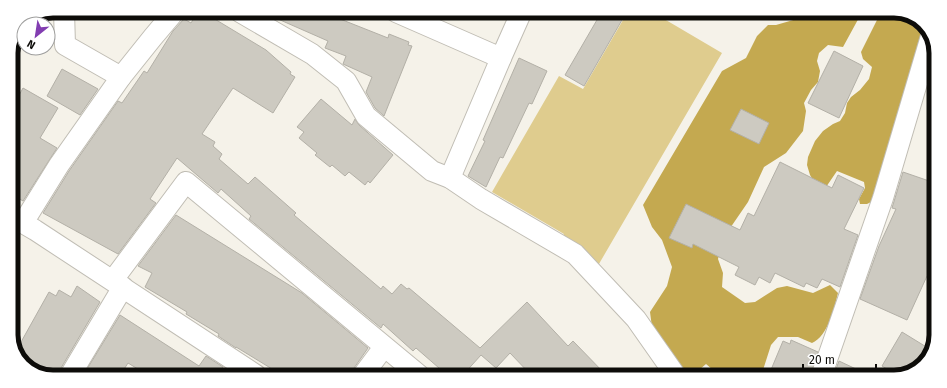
<svg xmlns="http://www.w3.org/2000/svg" width="947" height="388" viewBox="0 0 947 388" font-family="'Fira Sans',sans-serif">
<style>
.green{fill:#dfcc8e}
.forest{fill:#c4a950}
.building{fill:#cdcac1;stroke:#b3b0a7}
.lines{fill:none;stroke-linecap:round;stroke-linejoin:round}
.minor-casing{stroke:#c0bdb4;stroke-width:22}
.minor{stroke:#fff;stroke-width:20}
.rim{fill:none;stroke:#0d0c09;stroke-width:5}
</style>
<rect width="100%" height="100%" fill="#f5f2e9"/>
<!-- green -->
<polygon class="green" points="627,13 654,13 722,53 596,269 562,238 564,234 492,192 559,76 583,89"/>
<!-- forest -->
<g class="forest">
<path d="M814,14H861L843,47L828,45L819,53L817,61L820,71L818,82L811,90L804,103L806,111L803,131L786,153L764,167L748,202L724,237L718,259L723,273L722,287L745,303L755,302L777,288L787,286L813,293L830,285L838,293C834,309 828,336 812,343L798,337H778L771,345L763,370L747,376H720L706,364L692,376H687L652,327L650,312L667,286L672,267L662,240L652,227L643,205L722,71L746,58L757,36L768,25H776Z"/>
<polygon points="880,14 910,14 926,27 871,202 867,204 860,204 859,199 865,188 864,182 837,171 824,190 818,188 810,175 807,165 808,157 815,141 823,131 833,124 840,121 845,113 847,103 851,97 860,90 869,79 872,67 863,59 861,52"/>
</g>
<!-- building -->
<g class="building">
<polygon points="198,12 203,12 266,50 291,72 290,74 295,77 273,113 233,88 202,134 215,142 213,146 222,154 219,159 248,184 255,177 296,213 294,215 381,289 383,286 392,294 401,284 407,289 409,288 480,348 527,302 568,346 573,341 607,376 532,376 510,353 496,368 481,355 463,375 447,375 416,348 413,351 383,324 381,328 249,219 251,216 221,189 218,193 177,158 150,199 156,203 118,254 43,213 69,171 118,101 122,103 144,71 147,73 173,31 184,19 191,23"/>
<polygon points="262,12 338,12 335,17 388,38 389,34 409,42 408,45 412,46 384,116 375,108 366,92 372,77 343,64 346,56 325,48 328,41"/>
<polygon points="601,13 626,13 584,86 565,75"/>
<polygon points="834,51 863,66 839,118 808,103"/>
<polygon points="519,58 547,71 532,104 529,103 503,158 500,157 486,187 468,176 485,141 483,140"/>
<polygon points="62,69 98,89 80,115 47,96"/>
<polygon points="23,88 58,108 40,138 57,148 23,201 11,194 11,110"/>
<polygon points="321,99 352,125 355,119 359,125 393,155 370,183 368,181 365,185 349,172 345,176 332,165 330,167 315,155 317,153 299,138 304,132 297,127"/>
<polygon points="741,109 769,123 759,144 730,130"/>
<polygon points="780,162 832,188 838,175 864,188 844,229 858,235 840,287 822,279 817,288 806,283 804,287 775,273 770,283 759,277 755,285 735,275 739,267 693,244 692,248 669,238 686,204 740,230 748,213 754,216"/>
<polygon points="903,172 935,183 934,280 927,276 907,320 860,299 879,246 896,209 892,208"/>
<polygon points="176,215 302,293 368,348 354,368 351,375 282,375 236,347 236,348 218,336 219,334 186,314 187,312 145,287 152,273 138,266"/>
<polygon points="77,286 100,302 61,368 60,374 37,374 20,360 16,351 49,292 56,296 59,290 71,297"/>
<polygon points="120,315 199,366 206,356 223,367 218,375 146,374 128,363 121,374 84,374"/>
<polygon points="902,332 928,348 914,371 898,376 882,366"/>
<polygon points="791,340 818,352 810,377 768,377 783,341 790,344"/>
<polygon points="839,361 873,377 833,377"/>
</g>
<g class="lines">
<defs>
<g id="minor">
<polyline points="64,11 65,45 121,77 153,37 175,11"/>
<polyline points="240,12 312,54 346,81 366,116 432,171 450,178 481,199 575,254 636,319 676,376"/>
<polyline points="396,12 501,58 521,13"/>
<polyline points="450,178 501,58"/>
<polyline points="11,219 23,223 35,230 256,375"/>
<polyline points="23,223 59,165 121,77"/>
<polyline points="113,280 186,182 419,375"/>
<polyline points="71,374 123,287"/>
<polyline points="363,375 384,347"/>
<polyline points="821,377 883,198 931,36"/>
</g>
</defs>
<!-- minor casing -->
<use href="#minor" class="minor-casing"/>
<!-- minor -->
<use href="#minor" class="minor"/>
</g>
<!-- crop -->
<path d="M0 0H947V388H0ZM53 18H894A35 35 0 0 1 929 53V335A35 35 0 0 1 894 370H53A35 35 0 0 1 18 335V53A35 35 0 0 1 53 18Z" fill="#fff" fill-rule="evenodd"/>
<path class="rim" d="M53 18H894A35 35 0 0 1 929 53V335A35 35 0 0 1 894 370H53A35 35 0 0 1 18 335V53A35 35 0 0 1 53 18Z"/>
<!-- north arrow -->
<g transform="translate(36 36) rotate(210)"><circle r="19" fill="#ffffff" stroke="#9e9e9d"/>
<path d="M0-3L7 15L0 10L-7 15Z" fill="#823db1"/>
<text y="-6" font-size="11" font-weight="bold" text-anchor="middle" fill="#0d0c09">N</text>
</g>
<!-- scale -->
<path d="M803 364v6h73v-6" fill="none" stroke="#0d0c09" stroke-width="2"/>
<text x="809" y="364" font-size="12" fill="#0d0c09" stroke="#ffffff" stroke-width="3" paint-order="stroke">20 m</text>
</svg>
